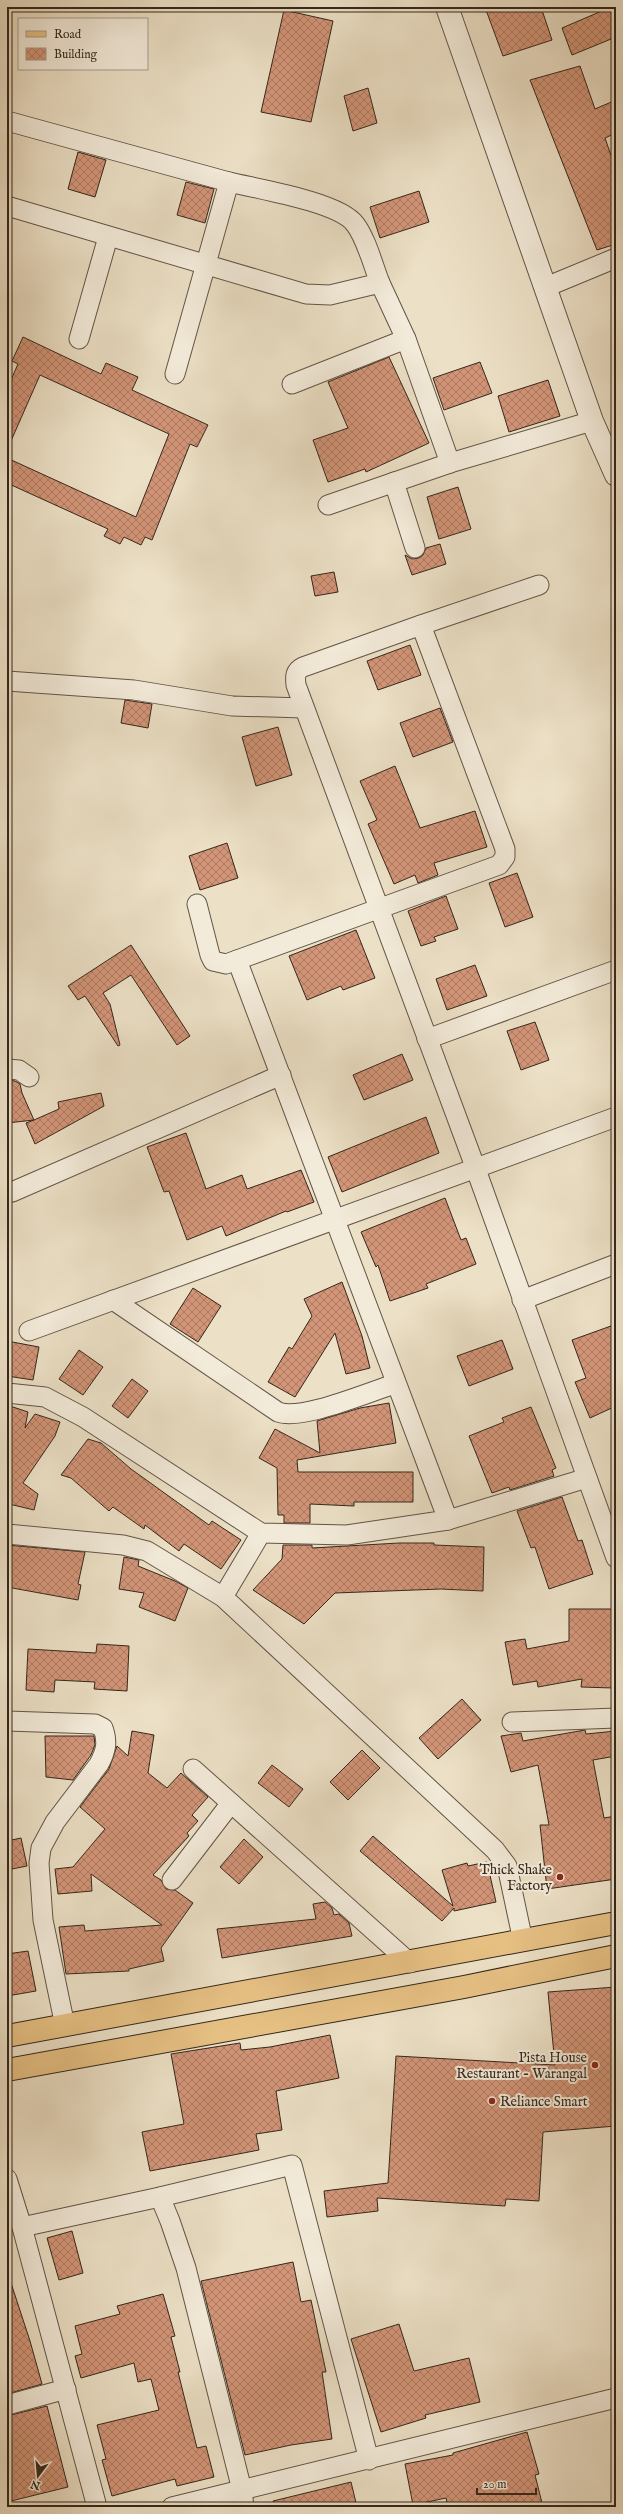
<svg xmlns="http://www.w3.org/2000/svg" width="623" height="2514" viewBox="0 0 623 2514" font-family="'IM FELL English',serif">
<style>
.building{fill:url(#building-cross-hatch);stroke:#34271b}
.lines{fill:none;stroke-linecap:round;stroke-linejoin:round}
.minor-casing{stroke:#625546;stroke-width:21}
.tertiary-casing{stroke:#625546;stroke-width:24}
.primary-casing{stroke:#34271b;stroke-width:24}
.minor{stroke:#f3ebda;stroke-width:19}
.tertiary{stroke:#f3ebda;stroke-width:22}
.primary{stroke:#e6c083;stroke-width:22}
.poi-dot{fill:#8f2418;stroke:#f3ebda;stroke-width:1.5}
.labels{text-anchor:middle;stroke-width:4;stroke-linejoin:round;paint-order:stroke}
.poi-label{font-size:14px;fill:#34271b;stroke:#f3ebda;text-anchor:end}
</style>
<defs>
<pattern id="building-cross-hatch" width="8" height="8" patternUnits="userSpaceOnUse"><rect width="8" height="8" fill="#d39578"/><path d="M0 0l8 8M0 8l8-8" fill="none" stroke="#ac7a62"/></pattern>
</defs>
<rect width="100%" height="100%" fill="#ece0c6"/>
<filter id="stains"><feTurbulence type="fractalNoise" baseFrequency=".005" numOctaves="4"/><feColorMatrix values="0 0 0 0 .2 0 0 0 0 .09 0 0 0 0 .02 0 0 0 .5 -.17"/></filter>
<radialGradient id="worn" r=".72"><stop offset=".6" stop-color="#630" stop-opacity="0"/><stop offset="1" stop-color="#630" stop-opacity=".3"/></radialGradient>
<!-- building -->
<g class="building">
<polygon points="495,7 541,7 552,40 503,56 486,10"/>
<polygon points="611,7 616,18 616,37 572,55 562,28"/>
<polygon points="284,10 333,21 311,122 261,112"/>
<polygon points="580,66 595,109 616,100 616,133 605,138 616,170 616,244 597,250 530,80"/>
<polygon points="368,88 377,123 353,131 344,96"/>
<polygon points="78,152 106,160 95,197 68,189"/>
<polygon points="186,182 214,189 205,223 177,215"/>
<polygon points="419,191 429,222 380,238 370,207"/>
<polygon points="23,337 101,374 106,363 138,377 132,390 208,425 197,447 190,444 152,540 145,537 141,545 124,537 120,544 104,536 108,529 7,483 7,458 136,517 169,434 40,375 7,450 7,389 18,364 12,361"/>
<polygon points="389,357 429,443 366,472 365,469 328,482 313,440 348,428 328,382"/>
<polygon points="480,362 492,393 444,410 433,378"/>
<polygon points="548,380 560,416 509,432 498,396"/>
<polygon points="458,487 471,529 439,539 427,497"/>
<polygon points="440,544 446,564 412,575 405,555 412,559 419,558 423,555 426,548"/>
<polygon points="334,572 338,592 315,596 311,576"/>
<polygon points="410,645 421,675 378,690 367,661"/>
<polygon points="125,700 152,704 148,728 121,723"/>
<polygon points="440,708 453,742 413,757 400,723"/>
<polygon points="278,727 292,775 256,786 242,737"/>
<polygon points="395,766 420,828 475,811 487,847 434,863 438,875 418,883 415,875 394,884 368,824 377,820 360,781"/>
<polygon points="227,843 238,878 200,890 189,856"/>
<polygon points="517,873 533,917 505,927 489,883"/>
<polygon points="446,896 458,929 434,937 436,941 421,946 408,911"/>
<polygon points="356,930 375,978 343,990 341,986 307,1000 289,956"/>
<polygon points="131,945 190,1036 177,1045 131,975 103,993 110,1004 120,1045 118,1046 85,996 78,1000 68,986"/>
<polygon points="475,965 487,996 447,1010 436,979"/>
<polygon points="535,1022 549,1060 521,1070 507,1031"/>
<polygon points="402,1054 413,1080 364,1100 353,1075"/>
<polygon points="7,1080 15,1081 20,1084 22,1093 34,1120 59,1109 58,1102 101,1093 104,1106 35,1144 26,1123 34,1120 7,1123"/>
<polygon points="426,1117 439,1153 342,1192 328,1157"/>
<polygon points="186,1133 206,1189 242,1175 247,1189 301,1170 314,1202 287,1212 286,1211 226,1236 222,1226 187,1240 169,1191 164,1192 147,1147"/>
<polygon points="445,1198 461,1240 466,1238 476,1264 426,1284 428,1288 390,1301 378,1265 376,1267 361,1232"/>
<polygon points="342,1282 362,1336 370,1368 346,1374 335,1333 295,1397 268,1382 289,1347 292,1349 312,1316 304,1299"/>
<polygon points="193,1288 221,1306 198,1342 170,1324"/>
<polygon points="611,1326 616,1338 616,1406 590,1418 575,1382 586,1378 572,1340"/>
<polygon points="502,1340 513,1369 469,1386 457,1356"/>
<polygon points="7,1341 39,1347 33,1380 7,1376"/>
<polygon points="79,1350 103,1367 83,1395 59,1379"/>
<polygon points="132,1379 148,1391 128,1418 112,1406"/>
<polygon points="389,1403 396,1443 297,1460 298,1472 413,1472 413,1502 354,1502 354,1506 310,1504 310,1523 284,1523 284,1515 278,1515 277,1468 259,1458 275,1429 320,1453 317,1421 360,1408"/>
<polygon points="7,1405 28,1412 25,1428 35,1414 60,1422 55,1436 23,1483 38,1494 34,1510 9,1504 7,1507"/>
<polygon points="531,1407 556,1468 552,1470 554,1476 510,1490 509,1487 492,1493 469,1436 504,1422 502,1418"/>
<polygon points="88,1439 101,1443 131,1469 209,1525 212,1521 241,1540 221,1569 184,1544 179,1551 145,1525 144,1529 113,1507 109,1511 71,1478 61,1475"/>
<polygon points="562,1497 578,1541 582,1540 593,1574 549,1589 535,1547 531,1548 517,1511"/>
<polygon points="399,1543 434,1543 434,1545 484,1547 483,1591 441,1589 335,1593 304,1624 253,1590 282,1559 283,1545 312,1545 312,1548"/>
<polygon points="7,1545 85,1552 78,1584 81,1585 78,1600 7,1587"/>
<polygon points="124,1557 139,1560 138,1566 175,1581 188,1588 175,1621 139,1607 144,1593 119,1589"/>
<polygon points="569,1609 616,1609 613,1688 581,1687 582,1679 538,1687 537,1681 513,1685 505,1642 525,1639 527,1649 569,1641"/>
<polygon points="97,1644 129,1646 127,1691 94,1689 95,1682 55,1680 54,1692 26,1690 28,1649 96,1653"/>
<polygon points="462,1699 481,1720 438,1759 419,1738"/>
<polygon points="585,1730 586,1734 616,1731 616,1756 593,1760 604,1818 616,1816 616,1879 547,1889 540,1825 549,1825 538,1765 511,1772 501,1736 521,1733 523,1741"/>
<polygon points="132,1731 154,1735 148,1773 167,1788 181,1773 208,1797 192,1815 198,1821 187,1833 189,1836 153,1875 161,1880 166,1889 175,1890 193,1903 161,1948 164,1961 129,1969 129,1971 66,1974 59,1927 84,1925 85,1931 162,1925 91,1874 92,1891 58,1894 55,1869 73,1867 105,1829 80,1807 109,1769 117,1746 128,1756"/>
<polygon points="45,1736 94,1736 95,1745 91,1755 73,1780 46,1777"/>
<polygon points="362,1750 380,1768 348,1800 330,1782"/>
<polygon points="272,1765 303,1789 289,1807 258,1783"/>
<polygon points="373,1836 453,1906 442,1870 467,1863 468,1866 487,1862 496,1902 454,1911 454,1908 442,1921 360,1851"/>
<polygon points="21,1838 27,1866 7,1870 7,1841"/>
<polygon points="244,1839 263,1857 239,1884 220,1867"/>
<polygon points="325,1902 332,1908 334,1915 339,1914 349,1923 352,1936 222,1958 217,1929 316,1919 313,1904"/>
<polygon points="28,1951 36,1991 7,1996 7,1954"/>
<polygon points="616,1987 616,2126 543,2132 539,2201 506,2199 505,2206 377,2198 378,2211 327,2217 324,2191 388,2183 396,2056 555,2065 548,1992"/>
<polygon points="330,2035 339,2078 276,2091 282,2130 256,2134 259,2150 150,2171 142,2132 184,2124 171,2054 240,2043 241,2050 270,2047"/>
<polygon points="72,2231 83,2273 59,2280 47,2238"/>
<polygon points="293,2262 301,2302 311,2300 326,2372 322,2372 332,2439 291,2445 245,2455 201,2281"/>
<polygon points="10,2280 30,2341 42,2384 7,2394 7,2281"/>
<polygon points="163,2294 175,2336 171,2337 180,2372 178,2372 197,2448 206,2446 214,2477 177,2486 175,2479 112,2496 102,2460 106,2459 97,2425 159,2410 151,2379 138,2382 134,2363 81,2378 75,2356 82,2354 75,2326 120,2314 117,2306"/>
<polygon points="399,2324 414,2371 469,2358 480,2402 425,2415 426,2418 381,2432 351,2339"/>
<polygon points="47,2406 68,2487 7,2502 7,2416"/>
<polygon points="527,2432 539,2474 535,2475 543,2507 448,2507 446,2498 413,2505 405,2464 453,2455 453,2453"/>
<polygon points="351,2482 357,2507 274,2507 273,2501"/>
</g>
<g class="lines">
<defs>
<g id="minor">
<polyline points="7,121 229,182"/>
<polyline points="7,206 306,294 330,295 380,283 406,339 450,463"/>
<polyline points="546,287 616,258"/>
<polyline points="79,339 108,237"/>
<path d="M175,374L229,182C258,189 339,202 355,224C366,238 373,265 380,283"/>
<polyline points="292,384 406,339"/>
<polyline points="394,482 415,548"/>
<polyline points="328,505 450,463 592,421"/>
<polyline points="421,625 539,585"/>
<polyline points="7,681 134,690 232,706 304,708"/>
<path d="M197,904L210,955L213,961L226,964L237,960L499,865L505,857V849L421,625L303,667C295,671 295,676 296,685L470,1153L616,1558"/>
<polyline points="237,960 448,1520"/>
<polyline points="427,1039 616,970"/>
<polyline points="7,1069 19,1070 29,1077"/>
<polyline points="7,1191 12,1192 281,1075"/>
<path d="M113,1300L278,1412C302,1421 368,1392 395,1384"/>
<polyline points="522,1300 616,1264"/>
<polyline points="29,1331 616,1117"/>
<polyline points="7,1393 45,1397 83,1417 261,1533 347,1535 448,1520 587,1478"/>
<polyline points="7,1534 123,1545 147,1551 223,1597 495,1850 507,1866 523,1941"/>
<polyline points="223,1597 261,1533"/>
<path d="M7,1721L95,1724L103,1728C108,1742 106,1751 99,1764L55,1822L41,1848L39,1863L43,1920L65,2026"/>
<polyline points="512,1722 616,1718"/>
<polyline points="193,1769 410,1963"/>
<polyline points="172,1880 231,1803"/>
<polyline points="7,2179 22,2227 97,2507"/>
<polyline points="160,2197 170,2221 186,2268 242,2490 244,2507"/>
<polyline points="22,2227 160,2197 292,2165 369,2460"/>
<polyline points="7,2405 66,2389"/>
<polyline points="172,2507 616,2398"/>
</g>
<polyline id="tertiary" points="447,7 592,421 616,475"/>
<g id="primary">
<polyline points="7,2036 616,1923"/>
<polyline points="7,2070 464,1987 616,1956"/>
</g>
</defs>
<!-- minor casing -->
<use href="#minor" class="minor-casing"/>
<!-- tertiary casing -->
<use href="#tertiary" class="tertiary-casing"/>
<!-- primary casing -->
<use href="#primary" class="primary-casing"/>
<!-- minor -->
<use href="#minor" class="minor"/>
<!-- tertiary -->
<use href="#tertiary" class="tertiary"/>
<!-- primary -->
<use href="#primary" class="primary"/>
</g>
<!-- markers -->
<g class="poi-dot">
<circle cx="560" cy="1877" r="4"/>
<circle cx="595" cy="2065" r="4"/>
<circle cx="492" cy="2101" r="4"/>
</g>
<g class="labels">
<!-- poi labels -->
<g class="poi-label">
<text x="552" y="1874">Thick Shake<tspan x="552" dy="16">Factory</tspan></text>
<text x="587" y="2062">Pista House<tspan x="587" dy="16">Restaurant - Warangal</tspan></text>
<text x="500" y="2106" text-anchor="start">Reliance Smart</text>
</g>
</g>
<!-- margin -->
<rect width="623" height="2514" fill="none" stroke="#ece0c6" stroke-width="24"/>
<rect x="8" y="8" width="607" height="2498" fill="none" stroke="#34271b" stroke-width="2"/>
<rect x="12" y="12" width="599" height="2490" fill="none" stroke="#34271b"/>
<!-- legend -->
<rect x="18" y="18" width="130" height="52" fill="#f3ebda" stroke="#a79d8e"/>
<rect x="26" y="31" width="20" height="6" fill="#e6c083" stroke="#a79d8e"/>
<text x="54" y="38" font-size="12" fill="#34271b">Road</text>
<rect x="26" y="48" width="20" height="12" fill="url(#building-cross-hatch)" stroke="#a79d8e"/>
<text x="54" y="58" font-size="12" fill="#34271b">Building</text>
<!-- north arrow -->
<g transform="translate(38 2476) rotate(196)" stroke="#f3ebda" stroke-width="3" paint-order="stroke">
<path d="M0-3L7 15L0 10L-7 15Z" fill="#34271b"/>
<text y="-6" font-size="11" font-weight="bold" text-anchor="middle" fill="#34271b">N</text>
</g>
<!-- scale -->
<path d="M477 2488v6h59v-6" fill="none" stroke="#34271b" stroke-width="2"/>
<text x="483" y="2488" font-size="12" fill="#34271b" stroke="#f3ebda" stroke-width="3" paint-order="stroke">20 m</text>
<rect width="100%" height="100%" filter="url(#stains)"/>
<rect width="100%" height="100%" fill="url(#worn)"/>
</svg>
